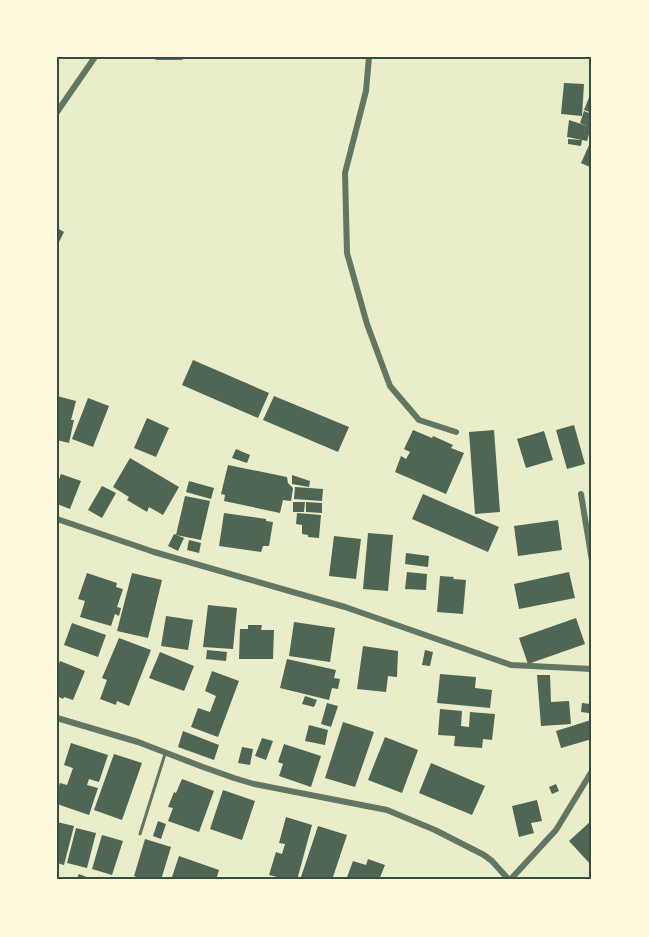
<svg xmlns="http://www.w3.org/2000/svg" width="649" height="937" viewBox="0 0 649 937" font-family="'Archivo Narrow',sans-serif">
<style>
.building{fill:#4f6655}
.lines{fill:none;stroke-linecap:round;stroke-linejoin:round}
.service{stroke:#617663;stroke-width:3}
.minor{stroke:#617663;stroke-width:6}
.neatline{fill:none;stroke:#344e41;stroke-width:2}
</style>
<rect width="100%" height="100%" fill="#e9edc9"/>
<!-- building -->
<g class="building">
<polygon points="564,83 584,84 582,116 561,114"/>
<polygon points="592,90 592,113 584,110"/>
<polygon points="584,111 592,114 592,124 587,141 567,137 569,120 587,126 580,123"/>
<polygon points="568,139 582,140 581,146 568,144"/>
<polygon points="590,143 592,144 592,168 581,163"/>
<polygon points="57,228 64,232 57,246"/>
<polygon points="193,360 269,393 258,418 182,385"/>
<polygon points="57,396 76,401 71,420 74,420 69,443 57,440"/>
<polygon points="274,396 349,427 338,452 263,420"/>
<polygon points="88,398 109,406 93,447 72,439"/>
<polygon points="147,418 169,428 156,457 134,448"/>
<polygon points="574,425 585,464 567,469 556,430"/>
<polygon points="413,430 432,438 433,436 453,445 451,448 464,453 446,494 395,472 401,456 406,459 410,452 404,449"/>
<polygon points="494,430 500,512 475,514 469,432"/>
<polygon points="544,431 553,460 526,468 517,439"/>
<polygon points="236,449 250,455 247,463 232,458"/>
<polygon points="130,458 179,487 163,515 149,507 147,512 127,500 129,497 113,487"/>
<polygon points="228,465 287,477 288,483 293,488 291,501 283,500 280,513 224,501 225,495 221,494"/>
<polygon points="61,474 81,481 70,509 57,504 57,485"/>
<polygon points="292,475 310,481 309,487 292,484"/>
<polygon points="189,481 214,488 211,499 186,492"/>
<polygon points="102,486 116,493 102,518 88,510"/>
<polygon points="295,487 323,489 322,501 294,499"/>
<polygon points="423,494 499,527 488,552 412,519"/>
<polygon points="185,496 210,501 201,540 176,535"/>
<polygon points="293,502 305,502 304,512 293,512"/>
<polygon points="306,502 322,503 322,513 306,512"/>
<polygon points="224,513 266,519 266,521 273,522 269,546 263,546 261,552 219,546"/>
<polygon points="297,513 321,515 319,538 308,537 308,535 302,534 302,525 296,524"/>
<polygon points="558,520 562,550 518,556 514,526"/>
<polygon points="368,533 393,535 388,591 363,589"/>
<polygon points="174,534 184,538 178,551 168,546"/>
<polygon points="334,536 361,539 356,579 329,576"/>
<polygon points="189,540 201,543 199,553 187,550"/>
<polygon points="406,553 429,556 428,567 405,564"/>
<polygon points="407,572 427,574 426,590 405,589"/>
<polygon points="569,572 575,598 519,609 514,584"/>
<polygon points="87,573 117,583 116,587 123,589 117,607 121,608 119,616 115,614 111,626 80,617 85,601 78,599"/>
<polygon points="132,573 162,580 148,638 117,631"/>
<polygon points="440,576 454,577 453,579 466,580 463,614 437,612"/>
<polygon points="208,605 237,608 233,649 203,647"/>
<polygon points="166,616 193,620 188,650 161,646"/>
<polygon points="576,618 585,644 528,664 519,638"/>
<polygon points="294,622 335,628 330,662 289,656"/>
<polygon points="72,623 106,635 98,657 64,645"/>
<polygon points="248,625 262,625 261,630 274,630 273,659 239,659 240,629 248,629"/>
<polygon points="119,638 151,650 129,706 117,701 116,705 100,699 107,680 102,678"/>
<polygon points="363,646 398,651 397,677 388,676 386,692 357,689"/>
<polygon points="207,650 227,652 226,661 206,659"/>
<polygon points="425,650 433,652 430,666 422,665"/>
<polygon points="160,652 194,666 184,691 149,678"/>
<polygon points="287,659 336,670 334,678 340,679 338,689 332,688 329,700 280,688"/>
<polygon points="60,661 85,671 73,700 64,697 63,699 57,696 57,669"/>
<polygon points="212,671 239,681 218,737 191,727 198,708 210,712 216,696 205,691"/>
<polygon points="440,674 476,677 475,688 492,690 490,708 437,703"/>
<polygon points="537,675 550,675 551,702 569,701 571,724 541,726"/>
<polygon points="305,696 317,700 314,707 302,704"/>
<polygon points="327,703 338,706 331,727 321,724"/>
<polygon points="582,703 590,704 589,713 581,712"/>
<polygon points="440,709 462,711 461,726 469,727 470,712 495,714 492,740 483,739 482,748 454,746 455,736 438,735"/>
<polygon points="591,720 592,739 561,748 556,731"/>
<polygon points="343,722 374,732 355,787 325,778"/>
<polygon points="309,725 328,730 325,745 305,741"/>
<polygon points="183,731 219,745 214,760 178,747"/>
<polygon points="385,737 418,750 402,793 368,780"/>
<polygon points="262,738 273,741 266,760 255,756"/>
<polygon points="71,743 108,755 99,782 89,779 87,785 98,788 89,815 57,804 57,791 60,783 67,785 73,768 64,765"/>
<polygon points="284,744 321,756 311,787 279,776 283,764 278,762"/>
<polygon points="242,747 253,749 250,765 238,763"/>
<polygon points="114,754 142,763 122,820 94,810"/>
<polygon points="431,763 485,786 472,815 419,793"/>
<polygon points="182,779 214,791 199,832 168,821 173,808 168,807 174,792 176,793"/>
<polygon points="556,784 559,791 552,794 549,787"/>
<polygon points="223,790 255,801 242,840 210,829"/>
<polygon points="537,800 542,821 531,823 534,833 519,837 512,806"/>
<polygon points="286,817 312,825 297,880 280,880 277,879 277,877 269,875 276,852 282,854 285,844 279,843"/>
<polygon points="592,820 592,866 569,841"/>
<polygon points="158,821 166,824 161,839 153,836"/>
<polygon points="57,822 74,826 64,865 57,863"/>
<polygon points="318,826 347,835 332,880 300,880"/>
<polygon points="76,828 96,833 87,868 67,863"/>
<polygon points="102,835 123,841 112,875 92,869"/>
<polygon points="145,839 171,847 161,880 145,880 134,876"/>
<polygon points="179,856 219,870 216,880 171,880"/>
<polygon points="368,859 385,865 379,880 346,880 353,861 366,865"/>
<polygon points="79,874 94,880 76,880"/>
</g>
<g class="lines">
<!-- service -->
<polyline class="service" points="140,834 165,754"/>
<!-- minor -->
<g class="minor">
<polyline points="157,57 181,57"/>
<polyline points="369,57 366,91 345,173 347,253 367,324 390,386 419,420 456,432"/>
<polyline points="57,112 95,57"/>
<polyline points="581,494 592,561"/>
<polyline points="57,519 154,552 345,607 511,665 592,669"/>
<polyline points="57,718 138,742 203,767 234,778 254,784 387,810 435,830 484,855 492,861 509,880"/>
<polyline points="510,880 556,830 592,771"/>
</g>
</g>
<!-- border -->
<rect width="649" height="937" fill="none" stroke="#fefae0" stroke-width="117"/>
<rect x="58" y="58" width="532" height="820" class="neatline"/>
</svg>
